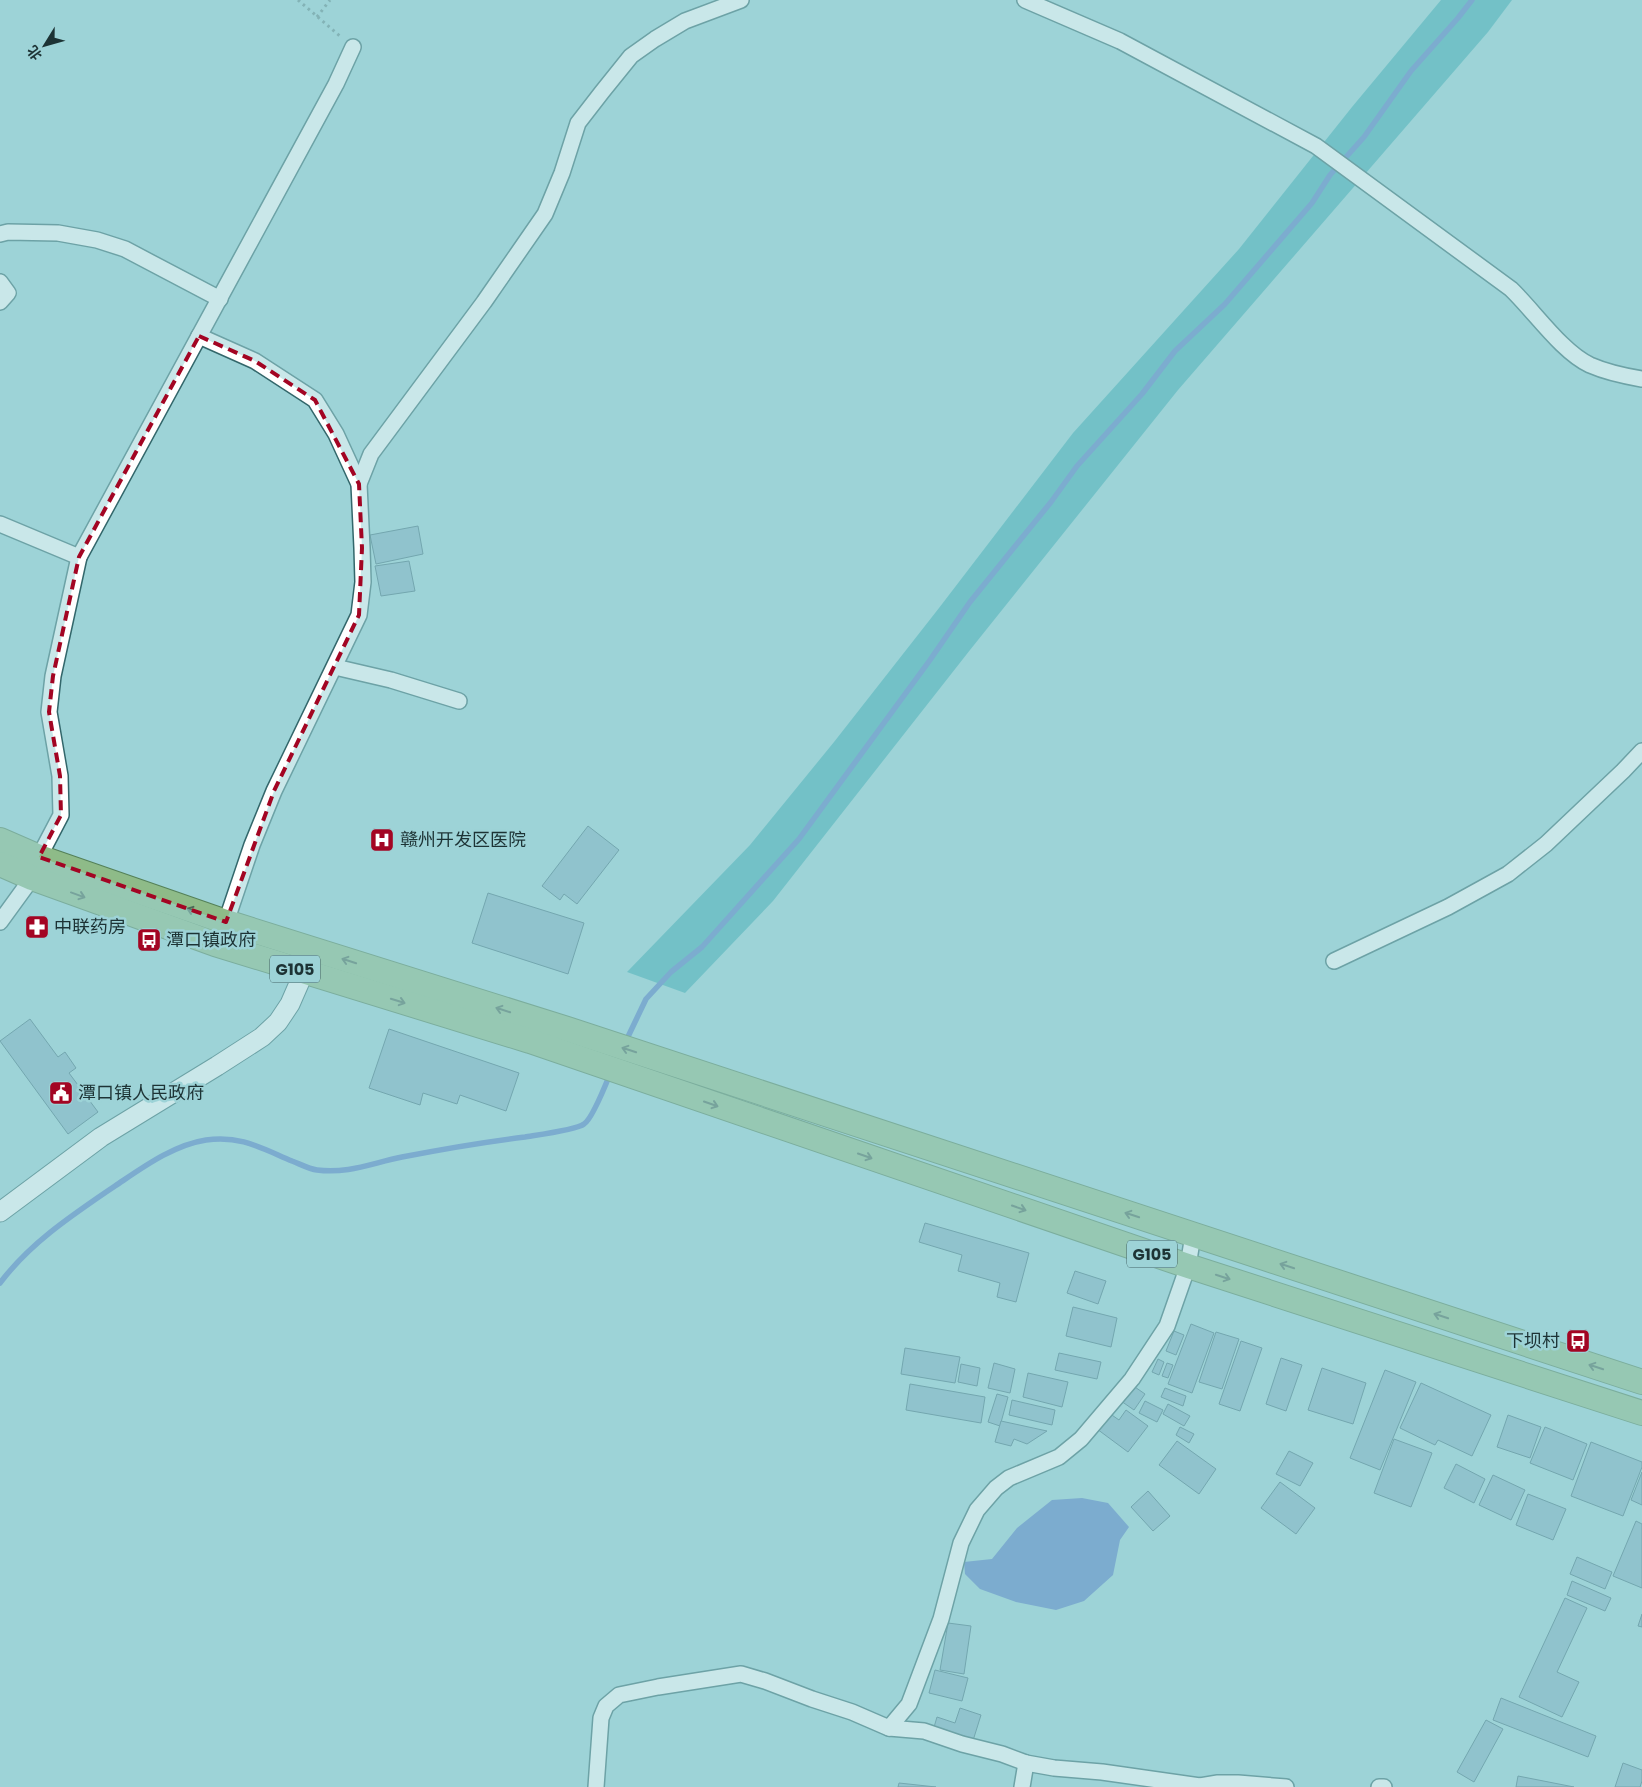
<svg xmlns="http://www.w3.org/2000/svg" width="1642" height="1787" viewBox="0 0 1642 1787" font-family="Poppins,'Noto Sans SC',sans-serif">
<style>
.green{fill:#42acb4}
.water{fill:#557cc5}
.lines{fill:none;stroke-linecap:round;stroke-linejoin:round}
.stream{stroke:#557cc5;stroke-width:5.5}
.building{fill:#80b0c1;stroke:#42707f}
.minor-casing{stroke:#33676b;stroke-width:18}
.tertiary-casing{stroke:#33676b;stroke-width:21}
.trunk-casing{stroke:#548058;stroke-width:26}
.path{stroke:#648c8f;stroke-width:3;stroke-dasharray:2.5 4;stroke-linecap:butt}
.minor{stroke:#fff;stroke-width:15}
.tertiary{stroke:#fff;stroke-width:19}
.trunk{stroke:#8ebb88;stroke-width:24}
.oneway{stroke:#4a6956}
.marked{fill:none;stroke:#a30523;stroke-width:4;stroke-dasharray:10 6;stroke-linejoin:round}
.labels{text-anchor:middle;stroke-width:5;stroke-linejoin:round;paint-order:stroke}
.shield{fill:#9dd3d7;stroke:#436366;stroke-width:1}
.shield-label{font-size:16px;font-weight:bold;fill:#1d3335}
.poi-label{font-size:18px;fill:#1d3335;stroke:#9dd3d7;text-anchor:start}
</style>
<rect width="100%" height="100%" fill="#9dd3d7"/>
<!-- green -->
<polygon class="green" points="1441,0 1512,0 1488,32 1178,390 970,650 773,901 685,993 627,972 750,845 834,742 939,608 1073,433 1239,249 1352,107"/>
<!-- water -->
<polygon class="water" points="1082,1498 1108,1503 1129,1527 1120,1540 1113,1575 1084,1601 1056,1610 1016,1602 980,1589 965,1574 964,1562 992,1559 1017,1528 1052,1500"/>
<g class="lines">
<!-- stream -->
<g class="stream">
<polyline points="625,1043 646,999 671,972 702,947 799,839 930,660 970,602 1051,502 1077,466 1142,394 1175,351 1225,304 1312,203 1330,175 1364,137 1411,71 1458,18 1472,0"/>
<path d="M0,1283C31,1242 74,1214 115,1186C142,1168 173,1145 206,1140C240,1135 261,1148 292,1161C300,1164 309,1169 317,1170C348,1174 372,1163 402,1157C443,1149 484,1142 525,1137C537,1135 576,1130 584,1124C592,1119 606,1084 610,1074"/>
</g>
</g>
<!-- building -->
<g class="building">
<polygon points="418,526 423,554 376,564 370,535"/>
<polygon points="409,561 415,591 381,596 375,566"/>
<polygon points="588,826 619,850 577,904 564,894 560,900 542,886"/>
<polygon points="488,893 584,923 568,974 472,943"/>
<polygon points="30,1019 58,1057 65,1052 76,1068 69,1073 98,1112 68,1134 0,1041"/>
<polygon points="389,1029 519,1073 506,1111 460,1095 457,1104 423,1093 420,1105 369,1088"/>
<polygon points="925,1223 1029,1253 1016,1302 997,1297 1000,1283 958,1271 962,1255 919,1242"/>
<polygon points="1075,1271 1106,1281 1098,1304 1067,1293"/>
<polygon points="1073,1307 1117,1318 1111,1347 1066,1336"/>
<polygon points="1191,1324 1214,1333 1192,1393 1168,1384"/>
<polygon points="1174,1331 1184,1335 1176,1355 1166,1351"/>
<polygon points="1216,1332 1239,1339 1222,1389 1199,1382"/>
<polygon points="1241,1341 1262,1348 1240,1411 1219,1404"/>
<polygon points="905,1348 960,1357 955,1383 901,1374"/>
<polygon points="1059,1353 1101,1362 1097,1379 1055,1370"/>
<polygon points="1281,1358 1302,1365 1286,1411 1266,1404"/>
<polygon points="1158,1359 1164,1362 1159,1375 1152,1372"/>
<polygon points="994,1363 1015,1369 1010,1393 988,1388"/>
<polygon points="1167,1363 1173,1365 1168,1378 1162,1376"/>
<polygon points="961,1364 980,1368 977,1386 958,1382"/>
<polygon points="1322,1368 1366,1383 1353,1424 1308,1410"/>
<polygon points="1385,1370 1416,1382 1380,1470 1350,1458"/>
<polygon points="1028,1373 1068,1382 1062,1407 1023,1397"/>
<polygon points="1421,1383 1491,1415 1472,1456 1438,1440 1435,1445 1400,1428"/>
<polygon points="910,1384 985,1397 981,1423 906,1410"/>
<polygon points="1132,1385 1145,1394 1134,1410 1121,1401"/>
<polygon points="1165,1388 1186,1396 1183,1406 1161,1397"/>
<polygon points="997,1394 1008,1397 1000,1426 988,1422"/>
<polygon points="1012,1400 1055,1410 1052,1425 1009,1415"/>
<polygon points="1145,1401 1163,1410 1157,1422 1139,1413"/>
<polygon points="1168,1404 1190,1416 1184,1426 1163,1414"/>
<polygon points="1126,1410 1148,1426 1128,1452 1097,1429 1109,1413 1119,1420"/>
<polygon points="1508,1415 1541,1427 1530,1458 1497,1447"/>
<polygon points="1001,1421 1047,1431 1027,1444 1014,1439 1011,1446 995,1442"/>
<polygon points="1180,1427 1194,1434 1189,1443 1176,1435"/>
<polygon points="1545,1427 1587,1444 1573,1480 1530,1463"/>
<polygon points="1394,1439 1432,1453 1411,1507 1374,1493"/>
<polygon points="1177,1441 1216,1469 1199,1494 1159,1465"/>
<polygon points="1591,1442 1642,1462 1642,1467 1623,1516 1571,1496"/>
<polygon points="1289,1451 1313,1463 1300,1486 1276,1474"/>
<polygon points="1456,1464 1485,1479 1474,1503 1444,1488"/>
<polygon points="1642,1472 1642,1505 1631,1500"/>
<polygon points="1493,1475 1525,1490 1511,1520 1479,1505"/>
<polygon points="1280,1482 1315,1508 1296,1534 1261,1508"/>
<polygon points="1148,1491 1170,1516 1153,1531 1131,1507"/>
<polygon points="1528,1494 1566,1509 1553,1540 1516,1525"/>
<polygon points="1636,1521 1642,1524 1642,1588 1613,1576"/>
<polygon points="1577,1557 1612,1572 1605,1589 1570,1574"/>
<polygon points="1572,1581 1611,1598 1605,1611 1567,1595"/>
<polygon points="1565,1598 1587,1608 1557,1672 1579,1682 1562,1717 1519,1697"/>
<polygon points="1642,1614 1642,1627 1638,1626"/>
<polygon points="948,1623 971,1626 964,1674 940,1670"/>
<polygon points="935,1670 968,1678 962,1701 929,1693"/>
<polygon points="1501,1698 1596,1736 1588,1757 1493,1720"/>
<polygon points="960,1708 981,1715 971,1747 932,1734 937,1717 955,1723"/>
<polygon points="1486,1720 1503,1729 1474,1782 1457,1772"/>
<polygon points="1623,1763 1642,1770 1642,1781 1640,1787 1615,1787"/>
<polygon points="1518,1776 1574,1787 1516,1787"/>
<polygon points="899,1783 936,1787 898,1787"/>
</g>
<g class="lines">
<defs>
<g id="minor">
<path d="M1025,0L1120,41L1316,146L1511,289C1534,311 1562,352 1590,365C1606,372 1624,376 1642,379"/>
<polyline points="0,234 8,232 58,233 97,240 125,249 220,299"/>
<polyline points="0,282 8,293 0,302"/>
<polyline points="199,336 255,361 315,400 336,434 359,484 362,548 363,582 359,615 274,791 252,845 226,922"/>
<polyline points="359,484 371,454 484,302 545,214 562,173 578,123 602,92 631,56 655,39 685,21 741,0"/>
<polyline points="0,524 79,557"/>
<polyline points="335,667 391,680 459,701"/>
<polyline points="39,857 61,815 60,776 49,712 53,676 79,557 336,84 353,47"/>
<polyline points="0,922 32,878"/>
<polyline points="1334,961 1448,907 1508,874 1546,844 1623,771 1642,751"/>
<polyline points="889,1728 924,1731 962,1744 1002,1754 1026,1763 1054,1768 1102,1772 1200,1786 1218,1783 1238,1783 1286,1787"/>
<polyline points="596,1787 601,1718 606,1706 619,1695 658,1687 741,1674 765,1681 812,1699 852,1712 889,1728 909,1704 941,1619 961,1543 977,1510 996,1488 1009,1478 1059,1457 1081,1439 1132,1379 1167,1326 1188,1266 1193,1235"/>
<polyline points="1022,1787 1026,1763"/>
<polyline points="1379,1787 1384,1787"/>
</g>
<polyline id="tertiary" points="0,1212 101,1137 217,1066 262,1037 278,1022 290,1004 304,972"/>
<g id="trunk">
<polyline points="0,840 39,857 226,922 567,1029 1642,1382"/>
<polyline points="0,864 32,878 215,944 530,1041 1188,1266 1642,1413"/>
</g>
</defs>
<!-- minor casing -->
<use href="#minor" class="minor-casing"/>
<!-- tertiary casing -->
<use href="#tertiary" class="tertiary-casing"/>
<!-- trunk casing -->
<use href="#trunk" class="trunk-casing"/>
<!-- path -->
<g class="path">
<polyline points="298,0 341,37"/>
<polyline points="317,17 330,0"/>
</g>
<!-- minor -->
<use href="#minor" class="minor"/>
<!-- tertiary -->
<use href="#tertiary" class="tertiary"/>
<!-- trunk -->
<use href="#trunk" class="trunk"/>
</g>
<!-- one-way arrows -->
<defs><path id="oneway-shaft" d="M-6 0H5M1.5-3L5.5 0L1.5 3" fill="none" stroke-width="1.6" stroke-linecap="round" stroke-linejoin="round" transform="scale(1.25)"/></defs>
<g class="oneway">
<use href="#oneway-shaft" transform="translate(78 895) rotate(20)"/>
<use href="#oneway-shaft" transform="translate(194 911) rotate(-161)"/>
<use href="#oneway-shaft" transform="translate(349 961) rotate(-162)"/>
<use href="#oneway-shaft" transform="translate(398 1001) rotate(17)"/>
<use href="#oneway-shaft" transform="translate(503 1010) rotate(-162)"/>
<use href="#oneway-shaft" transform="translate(629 1050) rotate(-162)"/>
<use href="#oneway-shaft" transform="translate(711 1104) rotate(19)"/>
<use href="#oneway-shaft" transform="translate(865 1156) rotate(19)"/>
<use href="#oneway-shaft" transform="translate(1019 1208) rotate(19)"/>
<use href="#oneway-shaft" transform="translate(1132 1215) rotate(-162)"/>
<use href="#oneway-shaft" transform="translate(1287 1266) rotate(-162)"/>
<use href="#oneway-shaft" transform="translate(1223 1277) rotate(18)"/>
<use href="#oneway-shaft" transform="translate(1441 1316) rotate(-162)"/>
<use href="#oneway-shaft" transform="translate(1596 1367) rotate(-162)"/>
</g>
<!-- marked area -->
<path d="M0 0H1642V1787H0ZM199,336L255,361L315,400L359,484L362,548L359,615L274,791L226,922L39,857L61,815L60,776L49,712L53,676L79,557Z" fill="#9dd3d7" fill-opacity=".55" fill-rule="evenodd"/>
<path class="marked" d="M199,336L255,361L315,400L359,484L362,548L359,615L274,791L226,922L39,857L61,815L60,776L49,712L53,676L79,557Z"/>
<!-- icons -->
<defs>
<symbol id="hospital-square" viewBox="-11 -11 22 22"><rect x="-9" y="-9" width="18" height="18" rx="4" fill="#a30523" stroke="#9dd3d7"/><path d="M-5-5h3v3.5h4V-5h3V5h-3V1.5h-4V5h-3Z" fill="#fff"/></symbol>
<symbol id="pharmacy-square" viewBox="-11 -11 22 22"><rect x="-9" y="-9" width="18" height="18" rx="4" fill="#a30523" stroke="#9dd3d7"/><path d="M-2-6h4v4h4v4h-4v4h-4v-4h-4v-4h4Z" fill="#fff"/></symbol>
<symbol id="bus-square" viewBox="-11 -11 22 22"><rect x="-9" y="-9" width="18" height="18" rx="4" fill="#a30523" stroke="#9dd3d7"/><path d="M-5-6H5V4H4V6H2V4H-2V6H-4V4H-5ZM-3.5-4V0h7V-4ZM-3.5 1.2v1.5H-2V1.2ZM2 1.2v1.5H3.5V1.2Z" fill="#fff"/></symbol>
<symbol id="civic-square" viewBox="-11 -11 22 22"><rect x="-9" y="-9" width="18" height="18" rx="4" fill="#a30523" stroke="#9dd3d7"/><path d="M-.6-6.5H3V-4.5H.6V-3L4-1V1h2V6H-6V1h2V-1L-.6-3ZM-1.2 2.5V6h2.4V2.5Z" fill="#fff"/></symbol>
</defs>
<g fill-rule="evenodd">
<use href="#hospital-square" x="368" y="826" width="28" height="28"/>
<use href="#pharmacy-square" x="23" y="913" width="28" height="28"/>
<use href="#bus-square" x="135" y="926" width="28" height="28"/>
<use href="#civic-square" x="47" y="1079" width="28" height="28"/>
<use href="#bus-square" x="1564" y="1327" width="28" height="28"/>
</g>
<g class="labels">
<!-- shield labels -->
<g class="shield">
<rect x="270" y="955.5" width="50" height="27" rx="4"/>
<rect x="1127" y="1240.5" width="50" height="27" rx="4"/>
</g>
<g class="shield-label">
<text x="295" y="975">G105</text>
<text x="1152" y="1260">G105</text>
</g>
<!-- poi labels -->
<g class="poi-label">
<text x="400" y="846">赣州开发区医院</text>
<text x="54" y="933">中联药房</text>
<text x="166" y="946">潭口镇政府</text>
<text x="78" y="1099">潭口镇人民政府</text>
<text x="1560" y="1347" text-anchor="end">下坝村</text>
</g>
</g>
<!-- north arrow -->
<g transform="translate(45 45) rotate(233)" stroke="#9dd3d7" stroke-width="4" paint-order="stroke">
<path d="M0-4L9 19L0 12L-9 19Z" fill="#1d3335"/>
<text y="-8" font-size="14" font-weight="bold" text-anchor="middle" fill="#1d3335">北</text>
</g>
</svg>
